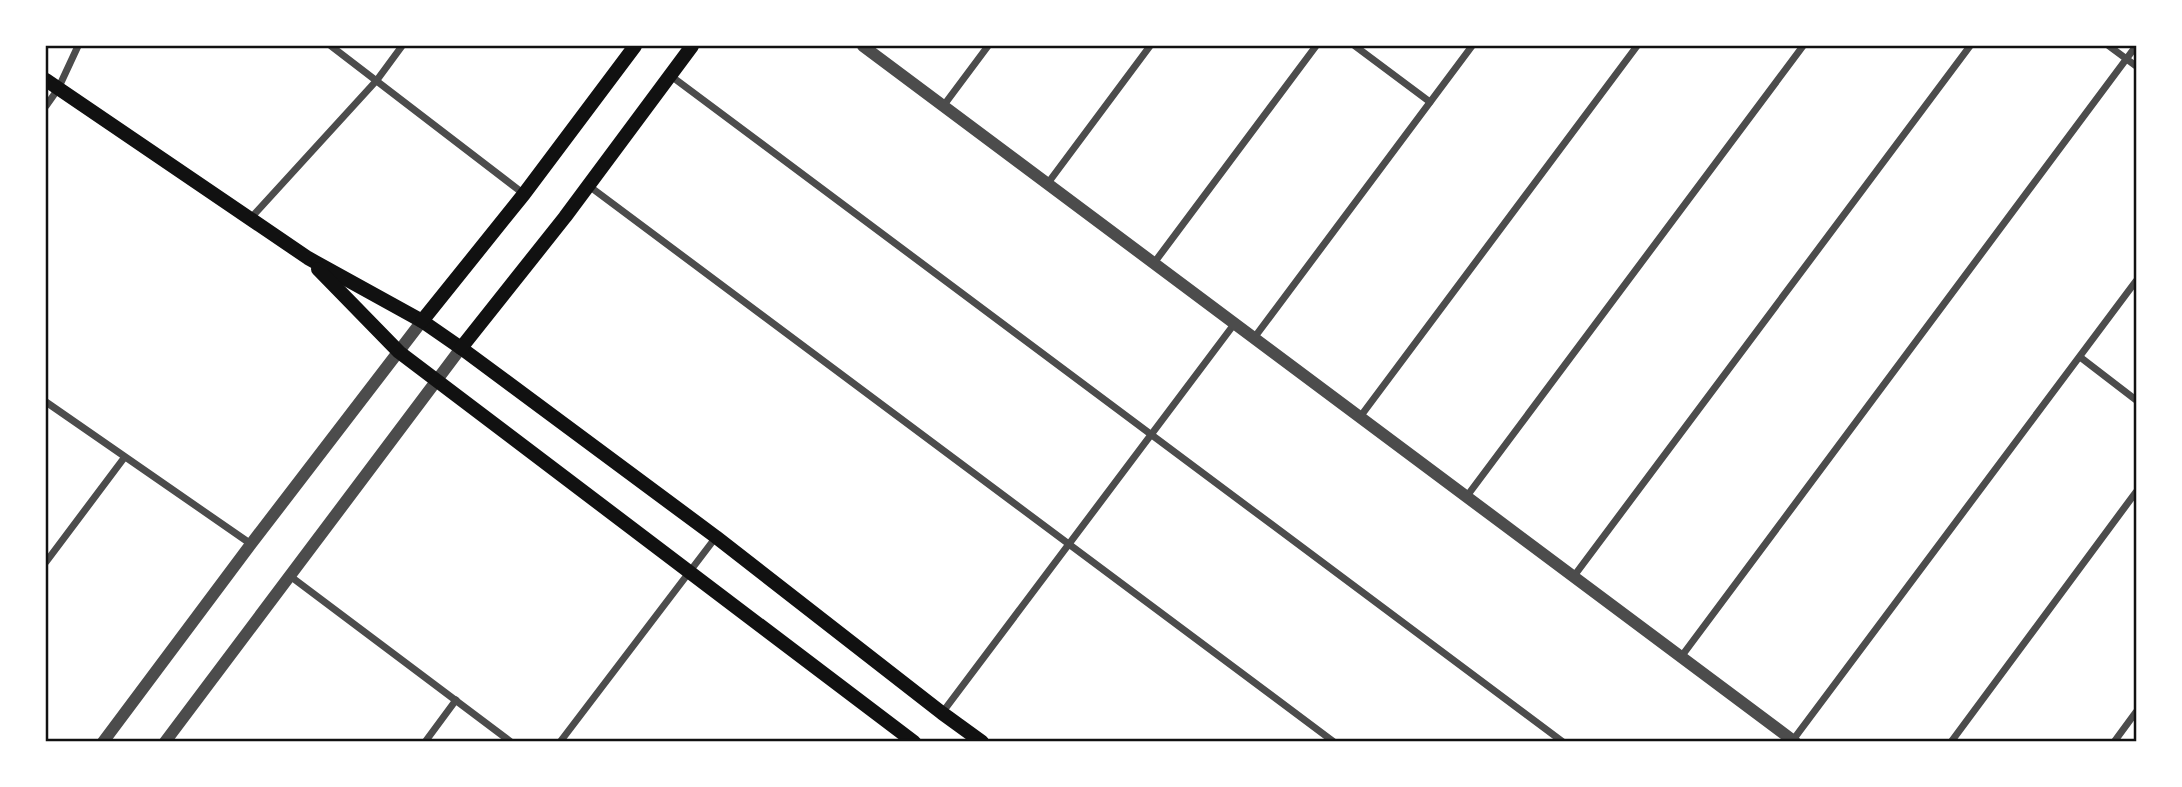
<svg xmlns="http://www.w3.org/2000/svg" width="2182" height="787" viewBox="0 0 2182 787" font-family="'Libre Baskerville',serif">
<style>
.lines{fill:none;stroke-linecap:round;stroke-linejoin:round}
.minor{stroke:#4c4c4c;stroke-width:7}
.tertiary{stroke:#4c4c4c;stroke-width:12}
.secondary{stroke:#111;stroke-width:14}
.neatline{fill:none;stroke:#111;stroke-width:2.5}
</style>
<rect width="100%" height="100%" fill="#fff"/>
<g class="lines">
<!-- minor -->
<g class="minor">
<polyline points="331,46 524,194"/>
<polyline points="1355,46 1430,102"/>
<polyline points="2109,46 2136,66"/>
<polyline points="671,76 1563,742"/>
<polyline points="944,105 988,46"/>
<polyline points="46,106 58,89 78,46"/>
<polyline points="1048,183 1150,46"/>
<polyline points="589,186 1334,742"/>
<polyline points="250,219 377,80 402,46"/>
<polyline points="1154,263 1316,46"/>
<polyline points="1254,338 1472,46"/>
<polyline points="2080,357 2136,400"/>
<polyline points="46,402 251,544"/>
<polyline points="1360,417 1637,46"/>
<polyline points="1467,496 1803,46"/>
<polyline points="46,562 124,458"/>
<polyline points="290,576 511,742"/>
<polyline points="1574,576 1970,46"/>
<polyline points="1681,657 2136,46"/>
<polyline points="942,713 1235,323"/>
<polyline points="1793,740 2136,281"/>
<polyline points="425,742 456,700"/>
<polyline points="560,742 716,537"/>
<polyline points="1951,742 2136,492"/>
<polyline points="2114,742 2136,712"/>
</g>
<!-- tertiary -->
<g class="tertiary">
<polyline points="863,46 1795,742"/>
<polyline points="103,742 251,544 422,321"/>
<polyline points="165,742 461,348"/>
</g>
<!-- secondary -->
<g class="secondary">
<polyline points="46,80 308,258 422,321 461,348 716,537 942,713 982,742"/>
<polyline points="318,269 399,352 914,742"/>
<polyline points="422,321 524,194 635,46"/>
<polyline points="461,348 565,217 692,46"/>
</g>
</g>
<!-- border -->
<rect width="2182" height="787" fill="none" stroke="#ffffff" stroke-width="94"/>
<rect x="47" y="47" width="2088" height="693" class="neatline"/>
</svg>
